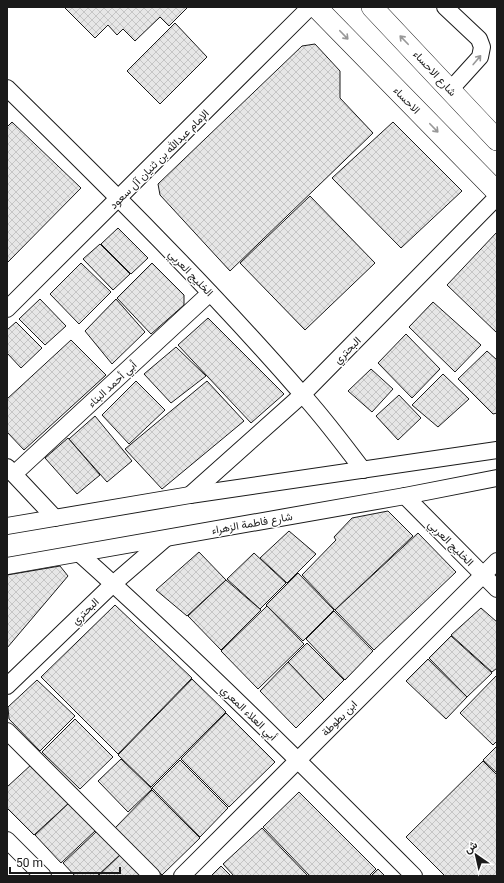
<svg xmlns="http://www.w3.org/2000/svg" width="504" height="883" viewBox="0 0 504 883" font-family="Roboto,Vazirmatn,sans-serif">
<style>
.building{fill:url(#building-cross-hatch);stroke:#1a1a1a}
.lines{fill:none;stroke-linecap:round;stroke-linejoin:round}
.minor-casing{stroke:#1a1a1a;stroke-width:18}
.major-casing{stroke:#1a1a1a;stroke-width:22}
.minor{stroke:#fff;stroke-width:16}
.major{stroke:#fff;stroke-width:21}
.oneway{stroke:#989898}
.labels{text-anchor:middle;stroke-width:3;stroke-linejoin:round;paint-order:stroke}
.street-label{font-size:11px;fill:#1a1a1a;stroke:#fff}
</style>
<defs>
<pattern id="building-cross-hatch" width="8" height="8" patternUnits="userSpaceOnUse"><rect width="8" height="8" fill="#e6e6e6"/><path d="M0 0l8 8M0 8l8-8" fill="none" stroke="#c5c5c5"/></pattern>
</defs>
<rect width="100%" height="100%" fill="#fff"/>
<!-- building -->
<g class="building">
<polygon points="64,7 188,7 169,26 160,17 135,41 123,29 117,35 108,25 95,38"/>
<polygon points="175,23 207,57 160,104 127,71"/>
<polygon points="315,44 340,71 340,98 373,133 230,271 160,195 158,184 302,46"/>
<polygon points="12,122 81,188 7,263 7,127"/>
<polygon points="393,122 462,191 401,248 332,178"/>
<polygon points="310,196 375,263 305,330 240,263"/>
<polygon points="118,228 148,258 131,274 101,244"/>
<polygon points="497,232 497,333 447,285"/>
<polygon points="100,244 130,274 113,290 83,259"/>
<polygon points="81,263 111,292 79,324 50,294"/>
<polygon points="152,263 184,295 184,305 151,334 117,298"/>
<polygon points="40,299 66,326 45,345 19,319"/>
<polygon points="116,299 145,332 112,364 85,331"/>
<polygon points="433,302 481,345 455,372 409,327"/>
<polygon points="208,318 284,394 251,423 178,345"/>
<polygon points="16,322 42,348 21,368 7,353 7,330"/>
<polygon points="406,334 440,369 412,398 378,363"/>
<polygon points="71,340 106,375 24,450 7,432 7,399"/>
<polygon points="176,347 206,376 171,403 144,374"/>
<polygon points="487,351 497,360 497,413 493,414 458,379"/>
<polygon points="371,369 393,389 372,412 348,391"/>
<polygon points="443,374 469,399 438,427 412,405"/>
<polygon points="136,381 165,410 129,444 102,415"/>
<polygon points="207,381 244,421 162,489 125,449"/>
<polygon points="399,395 421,418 398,440 376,416"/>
<polygon points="95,416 132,461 107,482 69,439"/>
<polygon points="68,438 100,475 77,494 45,458"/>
<polygon points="388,511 413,536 335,610 302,575 336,540 334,537 352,518"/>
<polygon points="289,531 316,554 287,583 260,558"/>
<polygon points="418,533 456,572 374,650 335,610"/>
<polygon points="199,552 226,580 187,616 156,590"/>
<polygon points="254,553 286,583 260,609 227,579"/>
<polygon points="60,566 68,576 7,648 7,575"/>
<polygon points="298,573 334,610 303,641 266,605"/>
<polygon points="226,580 261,610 221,650 188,616"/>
<polygon points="115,605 192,678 118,754 41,677"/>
<polygon points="267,606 304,644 258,689 221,651"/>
<polygon points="481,608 497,622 497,668 492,672 451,635"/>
<polygon points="334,611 373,651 345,680 306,639"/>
<polygon points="451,636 492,673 467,697 429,658"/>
<polygon points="307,643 344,680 324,700 288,662"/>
<polygon points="428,659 467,697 446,719 406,681"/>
<polygon points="288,662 324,700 296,728 260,691"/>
<polygon points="497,675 497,741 493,745 460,713"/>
<polygon points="192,679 226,712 151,787 118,755"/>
<polygon points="37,680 75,716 40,751 9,719 8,707"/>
<polygon points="226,713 275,762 229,807 181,759"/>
<polygon points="75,719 113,757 80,789 42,752"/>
<polygon points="497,746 497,773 483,760"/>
<polygon points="121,759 152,789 128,812 98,781"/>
<polygon points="180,760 228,808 200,837 152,788"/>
<polygon points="483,761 497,775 497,876 445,876 406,837"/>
<polygon points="32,764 70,802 34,835 7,808 7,787"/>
<polygon points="152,790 200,838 162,875 115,828"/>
<polygon points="299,792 376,869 369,876 310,876 263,827"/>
<polygon points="70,802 96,830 61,863 35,835"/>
<polygon points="262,828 308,876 234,876 223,864"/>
<polygon points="97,831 121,854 97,876 75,876 63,863"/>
<polygon points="121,854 142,876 98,876"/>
<polygon points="221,866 231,876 211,876"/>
<polygon points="378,869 385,876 371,876"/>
</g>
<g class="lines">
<defs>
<g id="minor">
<polyline points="445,7 479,39 482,47 480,57 451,89"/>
<path d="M7,88C108,187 209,287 302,394C324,418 343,444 363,470"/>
<polyline points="7,309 310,7"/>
<polyline points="7,467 55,518"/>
<polyline points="14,474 210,293"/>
<polyline points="190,495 303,394 497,197"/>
<polyline points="405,496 497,589"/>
<polyline points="7,526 190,495 497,450"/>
<path d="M80,554C195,657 305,767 414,876"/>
<polyline points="7,566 405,496 497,478"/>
<polyline points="7,686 113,584 165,539"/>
<polyline points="7,731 152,876"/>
<polyline points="7,840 43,876"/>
<polyline points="182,876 497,561"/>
</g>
<g id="major">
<polyline points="316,7 497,192"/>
<polyline points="372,7 497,140"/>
</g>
</defs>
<!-- minor casing -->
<use href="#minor" class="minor-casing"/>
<!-- major casing -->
<use href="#major" class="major-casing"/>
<!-- minor -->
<use href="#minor" class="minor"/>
<!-- major -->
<use href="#major" class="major"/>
</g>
<!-- one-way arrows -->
<defs><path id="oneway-shaft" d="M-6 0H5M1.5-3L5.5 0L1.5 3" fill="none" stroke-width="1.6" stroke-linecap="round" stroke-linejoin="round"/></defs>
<g class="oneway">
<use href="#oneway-shaft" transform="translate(344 35) rotate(46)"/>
<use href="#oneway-shaft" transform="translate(404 40) rotate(-134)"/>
<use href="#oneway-shaft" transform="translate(477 60) rotate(-50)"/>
<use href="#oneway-shaft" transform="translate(434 128) rotate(46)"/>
</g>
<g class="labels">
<!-- street labels -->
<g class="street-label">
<text transform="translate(435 73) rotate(47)" y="4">شارع الاحساء</text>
<text transform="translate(407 100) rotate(46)" y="4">الاحساء</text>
<text transform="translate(159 159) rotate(-45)" y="4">الإمام عبدالله بن ثنيان آل سعود</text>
<text transform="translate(191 273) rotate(46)" y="4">الخليج العربي</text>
<text transform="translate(347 350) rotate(-45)" y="4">البحتري</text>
<text transform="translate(112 384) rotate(-43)" y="4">أبي أحمد البناء</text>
<text transform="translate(252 523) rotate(-10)" y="4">شارع فاطمة الزهراء</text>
<text transform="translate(451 543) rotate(45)" y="4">الخليج العربي</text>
<text transform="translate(85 611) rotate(-44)" y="4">البحتري</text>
<text transform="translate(249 713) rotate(44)" y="4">أبي العلاء المعري</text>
<text transform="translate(339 718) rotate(-45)" y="4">ابن بطوطة</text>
</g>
</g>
<!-- border -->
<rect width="504" height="883" fill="none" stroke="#1a1a1a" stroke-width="16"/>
<!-- north arrow -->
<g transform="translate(476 855) rotate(326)" stroke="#ffffff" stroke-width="3" paint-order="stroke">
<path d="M0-3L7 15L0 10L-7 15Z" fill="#1a1a1a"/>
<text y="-6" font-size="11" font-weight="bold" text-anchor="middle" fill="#1a1a1a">ش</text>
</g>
<!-- scale -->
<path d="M10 867v6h110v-6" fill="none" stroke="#1a1a1a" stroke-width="2"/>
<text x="16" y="867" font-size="12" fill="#1a1a1a" stroke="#ffffff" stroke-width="3" paint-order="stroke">50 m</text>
</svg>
